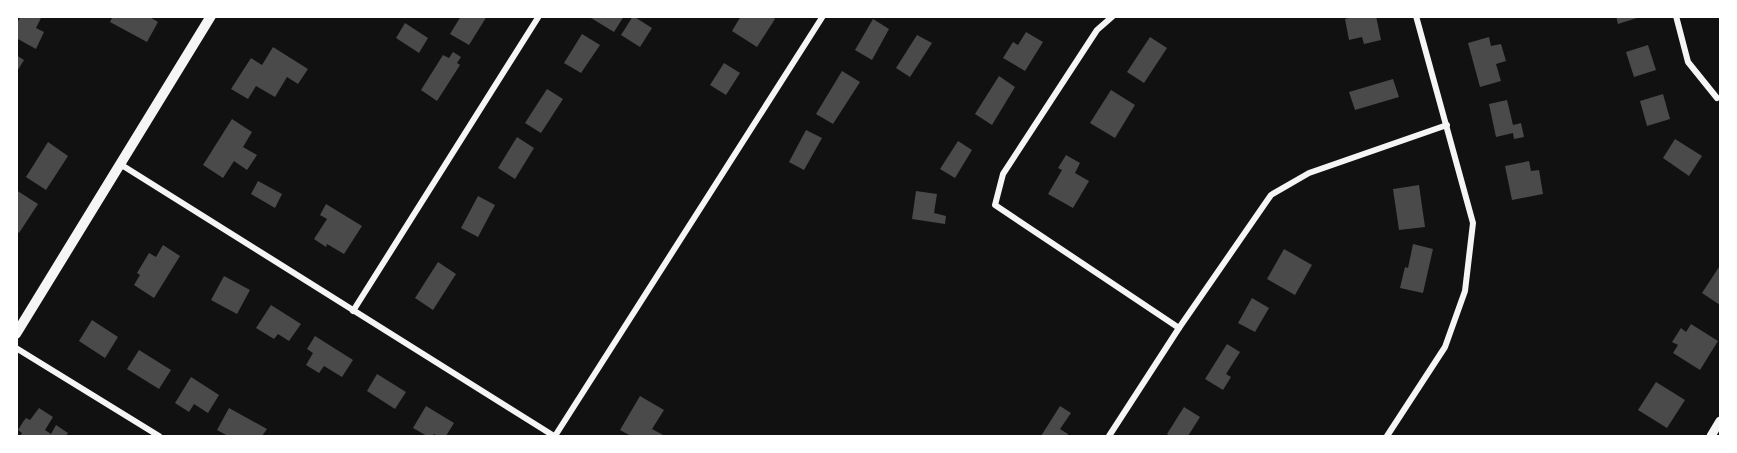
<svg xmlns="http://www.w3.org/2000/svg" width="1737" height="453" viewBox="0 0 1737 453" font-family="Karla,sans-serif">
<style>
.building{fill:#4a4a4a}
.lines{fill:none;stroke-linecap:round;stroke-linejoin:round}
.minor{stroke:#f5f5f5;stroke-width:6}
.tertiary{stroke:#f5f5f5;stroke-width:9}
.secondary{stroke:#f5f5f5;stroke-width:10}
</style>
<rect width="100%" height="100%" fill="#111"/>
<!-- building -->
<g class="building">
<polygon points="21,16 42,16 36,28 44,32 36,49 16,38 16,25"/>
<polygon points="113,16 148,16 158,22 147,42 110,22"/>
<polygon points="461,16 487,16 469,45 450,34"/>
<polygon points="592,16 624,16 614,32 591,18"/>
<polygon points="633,16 652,28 640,47 621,35"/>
<polygon points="741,16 771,16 775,19 757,47 732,31"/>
<polygon points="1355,16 1376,16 1381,40 1364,44 1362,37 1349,40 1345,19"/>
<polygon points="1616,16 1640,16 1640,17 1618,24"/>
<polygon points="873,19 889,29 872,60 855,50"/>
<polygon points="405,23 428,38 419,53 396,38"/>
<polygon points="1026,32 1043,42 1025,71 1003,58 1013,42 1018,45"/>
<polygon points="582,34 600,45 581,73 564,63"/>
<polygon points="917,35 932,43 910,77 896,68"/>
<polygon points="1150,37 1167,48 1144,83 1127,72"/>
<polygon points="1489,37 1491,46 1501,44 1506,61 1496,64 1501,81 1480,87 1468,43"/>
<polygon points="1648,45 1656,70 1634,77 1626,52"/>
<polygon points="273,47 308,69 298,84 287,77 275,97 256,86 248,99 231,89 251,58 262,65"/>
<polygon points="453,52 461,57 457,63 460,65 437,101 421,90 443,55 449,58"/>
<polygon points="16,55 24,60 16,73"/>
<polygon points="724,63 740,73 726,95 710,85"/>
<polygon points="842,71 860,82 833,124 816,114"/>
<polygon points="999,76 1015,87 992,125 975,114"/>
<polygon points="1393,79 1399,97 1355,110 1349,92"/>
<polygon points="547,89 563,99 541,133 525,123"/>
<polygon points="1111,90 1135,105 1115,138 1090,123"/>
<polygon points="1663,94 1670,119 1647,126 1640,101"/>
<polygon points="1507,100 1513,125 1521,123 1524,137 1514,139 1513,133 1496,137 1489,104"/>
<polygon points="232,119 252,132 243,147 257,155 247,170 234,161 223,178 203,165"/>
<polygon points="806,130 822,138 804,170 789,162"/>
<polygon points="517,137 534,148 515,179 498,168"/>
<polygon points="1675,139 1702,156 1689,176 1663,158"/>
<polygon points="958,141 972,150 955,178 940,169"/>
<polygon points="48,142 68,156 46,190 26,177"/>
<polygon points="1066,155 1080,163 1075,173 1089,181 1073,208 1048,194 1062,170 1058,168"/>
<polygon points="1529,161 1531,171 1539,170 1543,194 1512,200 1505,166"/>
<polygon points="258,181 282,194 275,208 251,194"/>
<polygon points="1419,185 1425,227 1399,230 1393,189"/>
<polygon points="16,190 38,204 19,233 16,231"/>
<polygon points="916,191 937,194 934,213 946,216 945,224 912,219"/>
<polygon points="478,196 495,205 478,237 461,228"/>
<polygon points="326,204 362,226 344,254 327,244 326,247 314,239 327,219 320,215"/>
<polygon points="1413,244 1433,249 1423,293 1400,288 1405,267 1408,268"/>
<polygon points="163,245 180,256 154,298 134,285 140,275 137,273 149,253 156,257"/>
<polygon points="1284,249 1312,265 1295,295 1267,279"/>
<polygon points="438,262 456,274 433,310 415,298"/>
<polygon points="1719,267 1720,268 1720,305 1702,293"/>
<polygon points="224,276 250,290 237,314 211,300"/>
<polygon points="1252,298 1269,308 1255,332 1238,323"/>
<polygon points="271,305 301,324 289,341 278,334 274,339 256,328"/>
<polygon points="92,320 118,337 105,358 79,341"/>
<polygon points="1691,324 1718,341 1700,370 1673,353 1678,345 1672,342 1681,328 1686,332"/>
<polygon points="315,336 353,360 342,377 324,366 319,373 306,365 313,353 307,349"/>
<polygon points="1227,344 1240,352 1226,374 1231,377 1223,390 1205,379"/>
<polygon points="139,350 171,370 159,389 127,369"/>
<polygon points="377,374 406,392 395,409 367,391"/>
<polygon points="191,377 219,395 208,413 194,404 189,412 175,403"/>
<polygon points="1656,382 1685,400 1667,428 1638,410"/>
<polygon points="640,396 664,410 652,429 665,436 631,436 620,430"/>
<polygon points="426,406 454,423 446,436 438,436 434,434 432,436 427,436 413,428"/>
<polygon points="1060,406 1071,413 1060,429 1068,434 1067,436 1041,436"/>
<polygon points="1184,407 1200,417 1188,436 1171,436 1167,434"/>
<polygon points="39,408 53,417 45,430 51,434 56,425 68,433 66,436 20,436 22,433 18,430 23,422 26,418 30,420"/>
<polygon points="229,408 267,429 262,436 228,436 217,430"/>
</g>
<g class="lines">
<!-- minor -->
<g class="minor">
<polyline points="1113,16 1097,30 1003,174 995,205 1179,328"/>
<polyline points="1676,16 1688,62 1717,98"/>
<polyline points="120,164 554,436"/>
<polyline points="353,311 539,16"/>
<polyline points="16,348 159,436"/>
<polyline points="555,436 823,16"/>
<polyline points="1109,436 1179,328 1271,195 1309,173 1447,125"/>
<polyline points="1387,436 1445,347 1465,291 1473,223 1416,16"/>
</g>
<!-- tertiary -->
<polyline class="tertiary" points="1711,436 1720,421"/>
<!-- secondary -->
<polyline class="secondary" points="16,334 211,16"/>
</g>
<!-- border -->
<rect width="1737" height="453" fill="none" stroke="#ffffff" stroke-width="36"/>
</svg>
